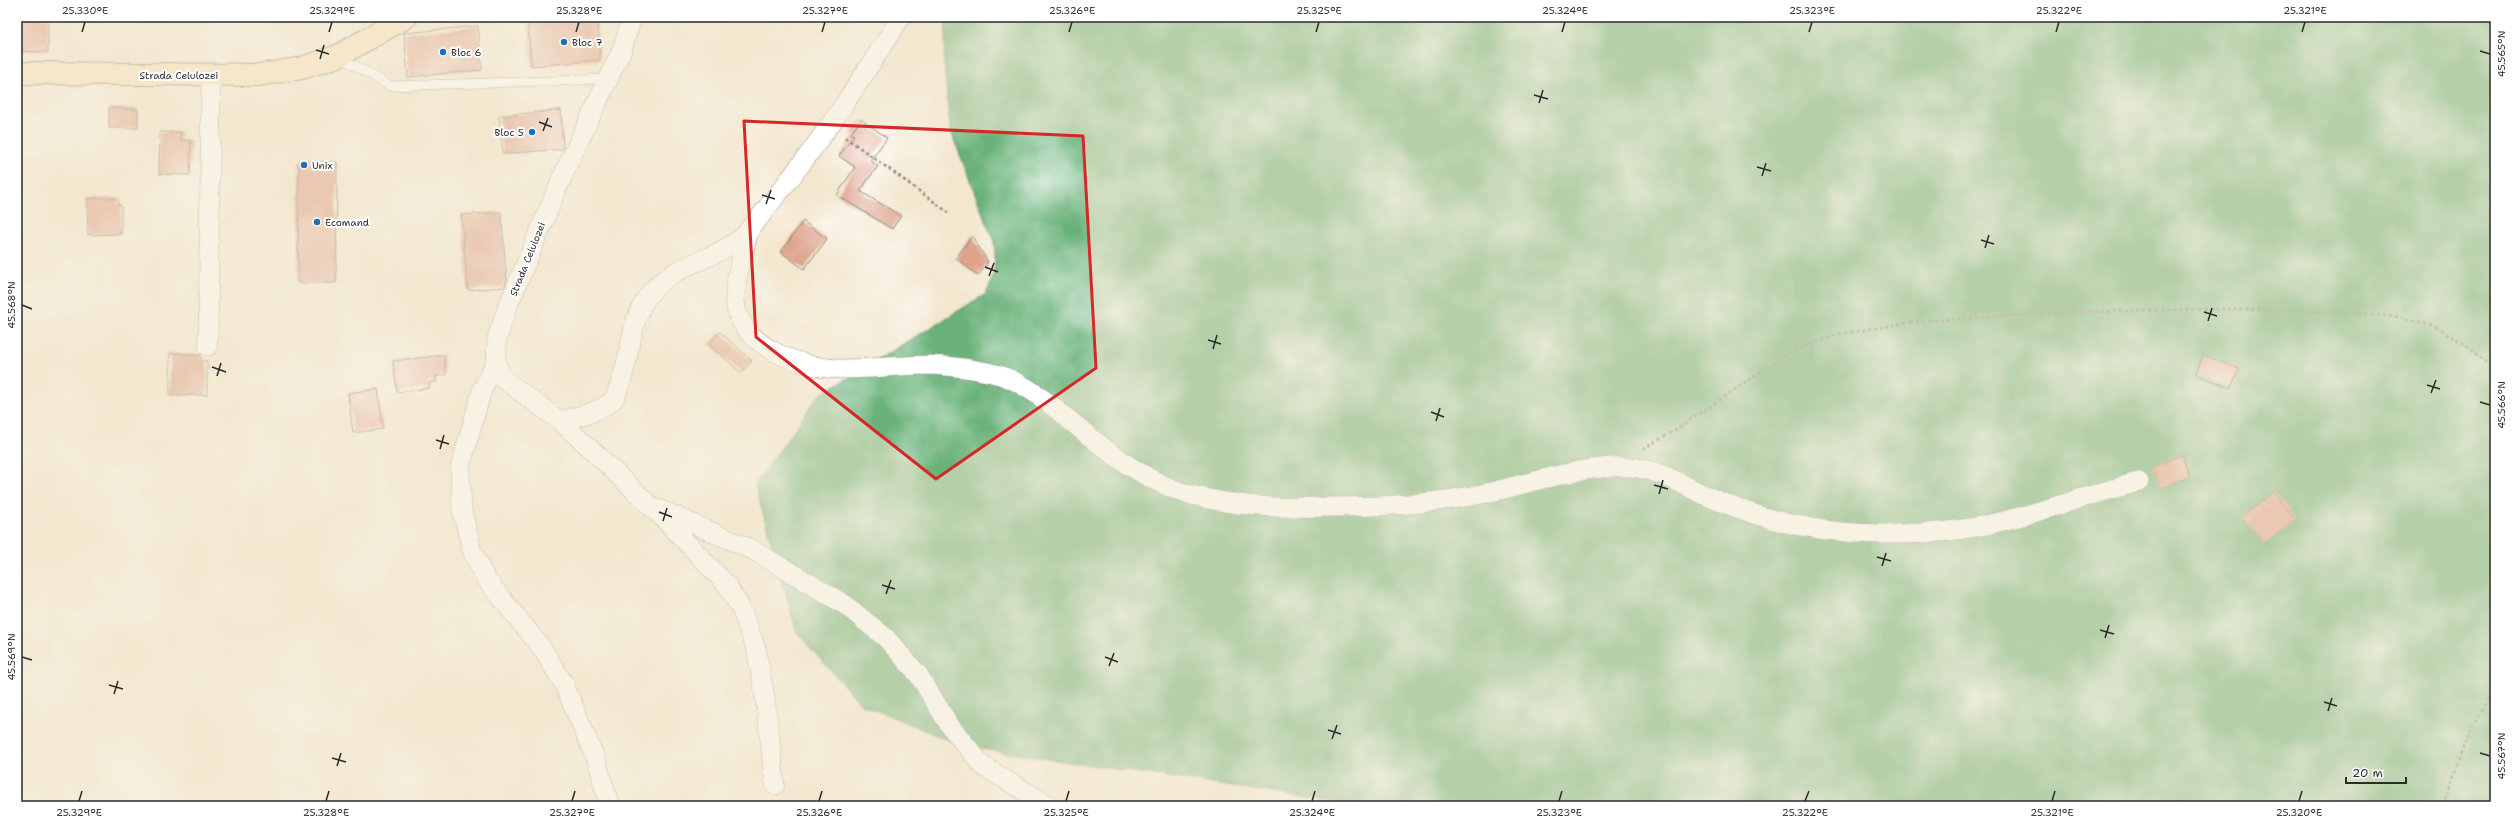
<svg xmlns="http://www.w3.org/2000/svg" width="2512" height="823" viewBox="0 0 2512 823" font-family="'Shantell Sans',sans-serif">
<style>
.forest{fill:#6ab279;stroke:#4a6e52}
.building{fill:#dfa38c}
.lines{fill:none;stroke-linecap:round;stroke-linejoin:round}
.lane-casing{stroke:#8f897d;stroke-width:10}
.street-casing{stroke:#8f897d;stroke-width:20}
.secondary-casing{stroke:#8f897d;stroke-width:24}
.path{stroke:#8f897d;stroke-width:2.5;stroke-dasharray:3 3;stroke-linecap:butt}
.lane{stroke:#fff;stroke-width:9}
.street{stroke:#fff;stroke-width:19}
.secondary{stroke:#fce6c4;stroke-width:22}
.marked{fill:none;stroke:#d62828;stroke-width:3;stroke-linejoin:round}
.ticks{fill:none;stroke:#2b2b2b;stroke-width:1.5}
.poi-dot{fill:#1f6fb2;stroke:#fff;stroke-width:1.5}
.labels{text-anchor:middle;stroke-width:4;stroke-linejoin:round;paint-order:stroke}
.poi-label{font-size:10px;fill:#2b2b2b;stroke:#fff;text-anchor:start}
.street-label{font-size:10px;fill:#2b2b2b;stroke:#fff}
.neatline{fill:none;stroke:#2b2b2b;stroke-width:1.5}
.ticks-label{font-size:10px;text-anchor:middle;fill:#2b2b2b}
</style>
<rect width="100%" height="100%" fill="#fff"/>
<filter id="ink" filterUnits="userSpaceOnUse"><feTurbulence type="fractalNoise" baseFrequency=".025" numOctaves="2"/><feDisplacementMap in="SourceGraphic" scale="8" xChannelSelector="R" yChannelSelector="G"/><feConvolveMatrix kernelMatrix="1 2 1 2 8 2 1 2 1" color-interpolation-filters="sRGB"/></filter>
<filter id="wash" filterUnits="userSpaceOnUse"><feTurbulence type="fractalNoise" baseFrequency=".012" numOctaves="4" result="noise"/><feDisplacementMap in="SourceGraphic" scale="16" xChannelSelector="R" yChannelSelector="G"/><feGaussianBlur stdDeviation="0.9" result="paint"/><feColorMatrix in="noise" values="0 0 0 0 0 0 0 0 0 0 0 0 0 0 0 0 0 1.4 0 .05"/><feComposite in="paint" operator="in"/></filter>
<g filter="url(#wash)">
<rect width="100%" height="100%" fill="#f3e7cf"/>
<!-- forest -->
<path class="forest" d="M946,17H2495V806H1359L963,746L861,704L797,633L755,485L818,396L986,294C995,276 996,262 994,242L950,129L944,64Z"/>
<g id="blocks">
<!-- building -->
<g class="building">
<polygon points="17,17 48,17 48,52 17,51"/>
<polygon points="597,19 600,60 531,66 528,24"/>
<polygon points="478,26 482,70 408,77 404,33"/>
<polygon points="109,108 138,109 138,128 109,128"/>
<polygon points="561,110 563,149 503,154 499,116"/>
<polygon points="861,119 887,138 870,161 878,166 860,191 901,216 892,229 837,195 855,167 839,156 854,135 851,134"/>
<polygon points="160,132 181,132 180,140 191,140 190,175 159,174"/>
<polygon points="299,161 337,162 336,283 298,283"/>
<polygon points="87,198 118,198 118,205 121,205 121,234 88,235"/>
<polygon points="501,212 507,281 504,287 468,290 461,215"/>
<polygon points="803,221 827,239 804,269 781,252"/>
<polygon points="972,236 988,262 978,276 956,258"/>
<polygon points="720,332 752,361 741,373 709,344"/>
<polygon points="170,353 201,355 201,361 207,361 207,395 170,395"/>
<polygon points="444,355 446,375 436,376 436,382 429,383 429,388 397,392 393,361"/>
<polygon points="2203,355 2239,369 2231,388 2196,374"/>
<polygon points="378,389 383,429 353,433 348,393"/>
<polygon points="2182,455 2190,477 2161,488 2152,467"/>
<polygon points="2273,492 2295,520 2264,545 2242,517"/>
</g>
</g>
</g>
<g filter="url(#ink)">
<use href="#blocks" fill-opacity="0" stroke="#8f897d" stroke-width="1"/>
<g class="lines">
<defs>
<polyline id="lane" points="340,57 390,86 609,79"/>
<g id="street">
<polyline points="632,17 622,50 564,173 507,308 497,339 496,362 503,379 560,421 590,448 667,522 727,585 741,609 756,648 765,697 775,785"/>
<path d="M750,228C744,250 735,275 735,298C735,346 803,369 843,369C872,369 901,365 930,365C953,366 977,369 1000,375C1030,385 1054,408 1078,427C1112,455 1149,484 1192,495C1240,508 1284,508 1333,507C1384,507 1432,504 1482,494C1525,485 1569,469 1613,467C1660,465 1676,484 1716,500C1745,512 1776,522 1807,527C1853,536 1917,536 1964,529C2023,520 2081,496 2139,482"/>
<polyline points="208,346 211,76"/>
<polyline points="496,362 482,390 460,468 462,511 472,551 486,579 541,647 564,684 596,760 610,806"/>
<path d="M560,421C577,416 599,413 613,400C616,397 617,391 619,387C632,356 629,316 652,291C674,265 713,260 740,239C754,227 765,209 777,195C823,139 862,78 901,17"/>
<polyline points="659,509 753,550 844,604 886,638 918,674 950,726 984,767 1050,806"/>
</g>
<polyline id="secondary" points="17,73 259,75 302,68 338,56 406,17"/>
</defs>
<!-- lane casing -->
<use href="#lane" class="lane-casing"/>
<!-- street casing -->
<use href="#street" class="street-casing"/>
<!-- secondary casing -->
<use href="#secondary" class="secondary-casing"/>
<!-- path -->
<g class="path">
<polyline points="845,137 948,212"/>
<polyline points="1643,449 1677,429 1788,353 1840,334 1919,321 2079,312 2224,309 2344,312 2401,317 2437,327 2474,350 2495,370"/>
<polyline points="2443,806 2471,729 2495,686"/>
</g>
<!-- lane -->
<use href="#lane" class="lane"/>
<!-- street -->
<use href="#street" class="street"/>
<!-- secondary -->
<use href="#secondary" class="secondary"/>
</g>
</g>
<!-- marked area -->
<path d="M0 0H2512V823H0ZM744,121L1083,136L1096,368L936,479L756,337Z" fill="#f3e7cf" fill-opacity=".55" fill-rule="evenodd"/>
<path class="marked" d="M744,121L1083,136L1096,368L936,479L756,337Z"/>
<!-- ticks -->
<path class="ticks" d="M82,32L85,22M329,32L332,22M576,32L579,22M822,32L825,22M1069,32L1072,22M1316,32L1319,22M1562,32L1565,22M1809,32L1812,22M2056,32L2059,22M2302,32L2305,22M316,50L329,54M2480,51L2490,54M320,59L324,45M1534,95L1548,99M1539,103L1543,90M539,122L552,127M543,131L548,118M1757,167L1771,171M1762,176L1766,163M762,195L775,199M766,204L771,190M1981,240L1994,244M1985,248L1989,235M985,267L998,272M989,276L994,263M22,305L32,309M2204,312L2217,316M2208,321L2212,308M1208,340L1221,344M1213,349L1217,335M212,367L226,372M217,376L221,363M2427,385L2440,389M2431,393L2436,380M2480,402L2490,405M1431,412L1444,417M1436,421L1440,408M436,440L449,444M440,449L444,435M1654,485L1668,489M1659,494L1663,480M659,512L672,517M663,521L667,508M1877,557L1891,561M1882,566L1886,553M882,585L895,589M886,594L891,580M2100,630L2114,634M2105,638L2109,625M22,657L32,660M1105,657L1118,662M1109,666L1114,653M109,685L123,689M114,694L118,681M2324,702L2337,706M2328,711L2332,698M1328,730L1341,734M1332,739L1337,725M2480,753L2490,756M332,758L346,762M337,766L341,753M79,801L82,791M326,801L329,791M572,801L575,791M819,801L822,791M1066,801L1069,791M1312,801L1315,791M1559,801L1562,791M1805,801L1809,791M2052,801L2055,791M2299,801L2302,791"/>
<!-- markers -->
<g class="poi-dot">
<circle cx="564" cy="42" r="4"/>
<circle cx="443" cy="52" r="4"/>
<circle cx="532" cy="132" r="4"/>
<circle cx="304" cy="165" r="4"/>
<circle cx="317" cy="222" r="4"/>
</g>
<g class="labels">
<!-- poi labels -->
<g class="poi-label">
<text x="572" y="46">Bloc 7</text>
<text x="451" y="56">Bloc 6</text>
<text x="524" y="136" text-anchor="end">Bloc 5</text>
<text x="312" y="169">Unix</text>
<text x="325" y="226">Ecomand</text>
</g>
<!-- street labels -->
<g class="street-label">
<text x="179" y="79">Strada Celulozei</text>
<text transform="translate(527 259) rotate(-68)" y="4">Strada Celulozei</text>
</g>
</g>
<!-- margin -->
<rect width="2512" height="823" fill="none" stroke="#fff" stroke-width="44"/>
<!-- scale -->
<path d="M2346 777v6h60v-6" fill="none" stroke="#2b2b2b" stroke-width="2"/>
<text x="2352" y="777" font-size="12" fill="#2b2b2b" stroke="#ffffff" stroke-width="3" paint-order="stroke">20 m</text>
<rect x="22" y="22" width="2468" height="779" class="neatline"/>
<g class="ticks-label">
<text x="85" y="14">25.330°E</text>
<text x="332" y="14">25.329°E</text>
<text x="579" y="14">25.328°E</text>
<text x="825" y="14">25.327°E</text>
<text x="1072" y="14">25.326°E</text>
<text x="1319" y="14">25.325°E</text>
<text x="1565" y="14">25.324°E</text>
<text x="1812" y="14">25.323°E</text>
<text x="2059" y="14">25.322°E</text>
<text x="2305" y="14">25.321°E</text>
<text transform="translate(2501 54) rotate(-90)" y="4">45.565°N</text>
<text transform="translate(11 305) rotate(-90)" y="4">45.568°N</text>
<text transform="translate(2501 405) rotate(-90)" y="4">45.566°N</text>
<text transform="translate(11 657) rotate(-90)" y="4">45.569°N</text>
<text transform="translate(2501 756) rotate(-90)" y="4">45.567°N</text>
<text x="79" y="816">25.329°E</text>
<text x="326" y="816">25.328°E</text>
<text x="572" y="816">25.327°E</text>
<text x="819" y="816">25.326°E</text>
<text x="1066" y="816">25.325°E</text>
<text x="1312" y="816">25.324°E</text>
<text x="1559" y="816">25.323°E</text>
<text x="1805" y="816">25.322°E</text>
<text x="2052" y="816">25.321°E</text>
<text x="2299" y="816">25.320°E</text>
</g>
</svg>
